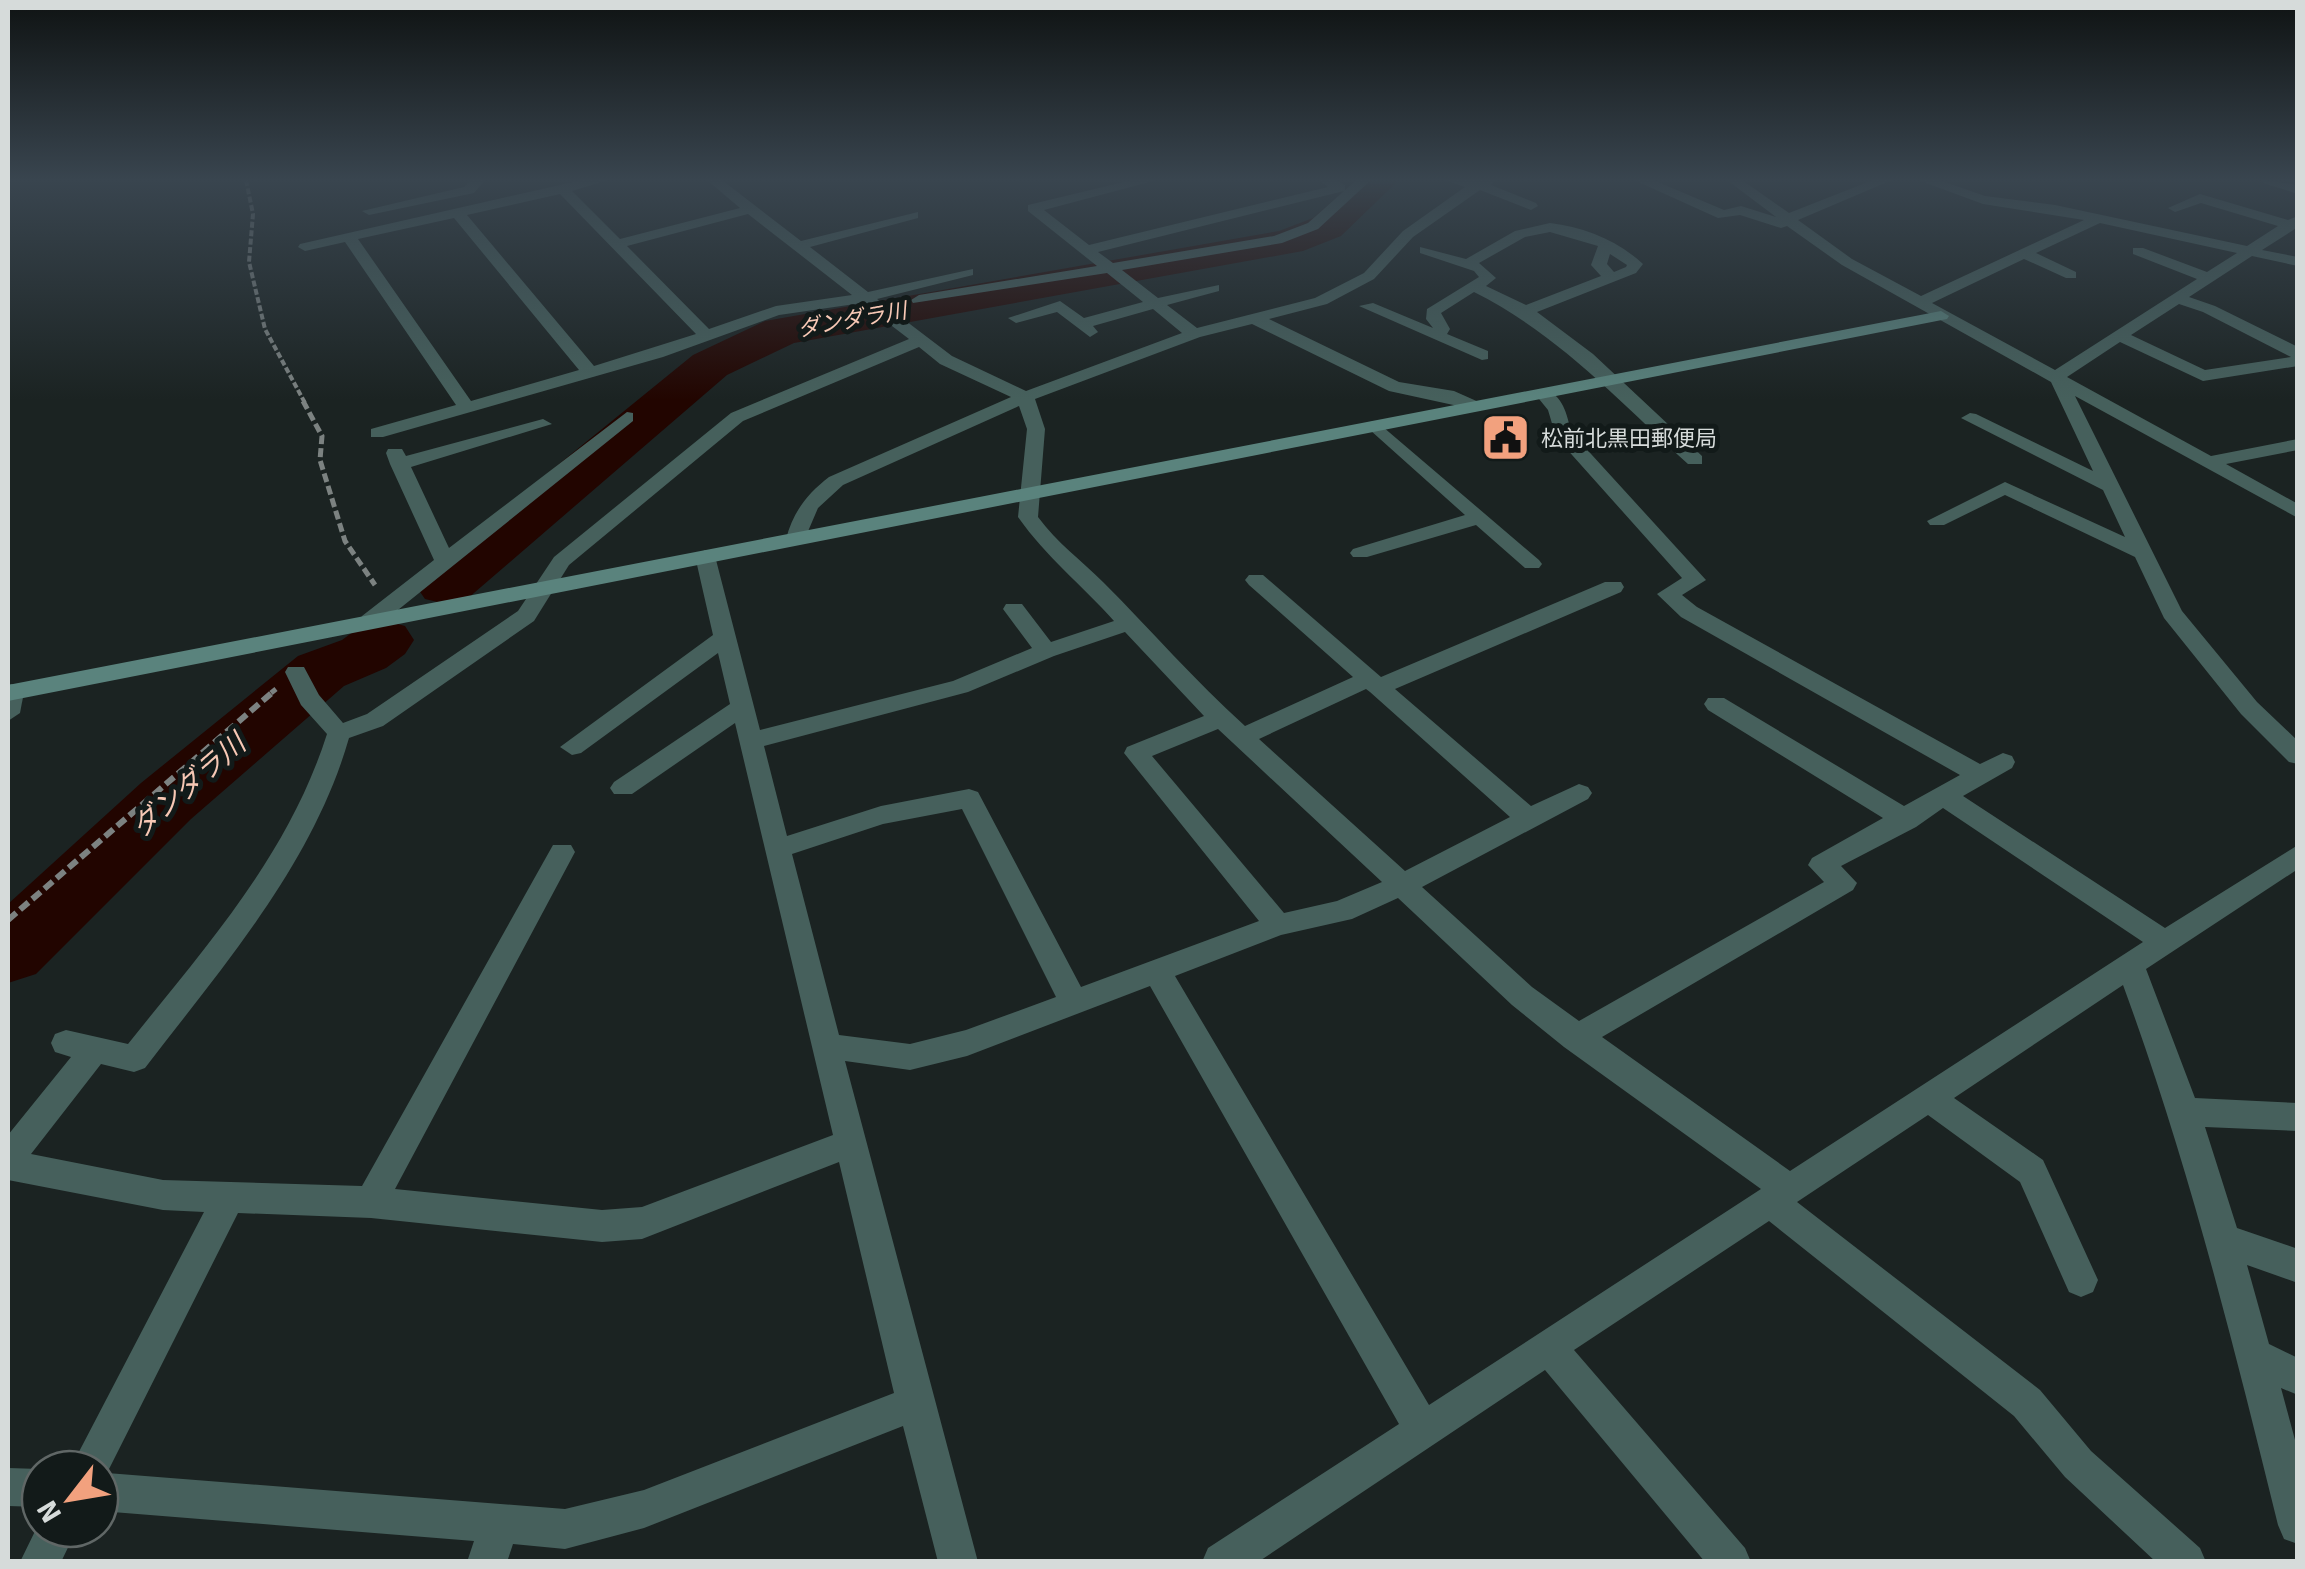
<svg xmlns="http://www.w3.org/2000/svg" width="2305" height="1569" viewBox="0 0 2305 1569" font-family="Signika,'Noto Sans JP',sans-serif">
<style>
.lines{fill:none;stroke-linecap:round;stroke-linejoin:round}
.river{fill:#220500;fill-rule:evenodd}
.path-far2{stroke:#7c8281;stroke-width:4;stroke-dasharray:6 2.5;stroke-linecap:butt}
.path-far1{stroke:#7c8281;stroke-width:5;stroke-dasharray:9 4;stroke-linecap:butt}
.path{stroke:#7c8281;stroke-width:6;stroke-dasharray:11 5;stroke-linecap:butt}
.street{fill:#46605c;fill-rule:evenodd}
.secondary{fill:#5a837d;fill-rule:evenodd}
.labels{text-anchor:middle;stroke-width:10;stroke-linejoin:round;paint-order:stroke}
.far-water-label{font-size:22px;font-style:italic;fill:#f7c8b5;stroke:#121a19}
.far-poi-label{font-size:22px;fill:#d6dbda;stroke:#121a19;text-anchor:start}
.water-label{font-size:28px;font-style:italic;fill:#f7c8b5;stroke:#121a19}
</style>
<rect width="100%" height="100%" fill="#1b2322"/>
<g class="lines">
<!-- river -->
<g class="river">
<polygon points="1357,180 1399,180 1341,236 1303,251 794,343 727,375 467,599 446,604 425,599 416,586 425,573 693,355 765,321 1279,231 1313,218"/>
<polygon points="383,620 405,626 414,640 405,654 386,668 344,686 191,819 36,974 8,983 8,904 141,783 298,656 342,640 361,626"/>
</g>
<!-- path-far2 -->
<polyline class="path-far2" points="246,180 253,214 249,262 265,329 305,403"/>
<!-- path-far1 -->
<g class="path-far1">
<polyline points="303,401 322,436 320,460 345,541 375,585"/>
<polyline points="271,693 276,689"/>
</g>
<!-- path -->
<polyline class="path" points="8,920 274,691"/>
<!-- street -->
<g class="street">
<polygon points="471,180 485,180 474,193 369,215 362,211 464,187"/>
<path d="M582,180H608L572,191L620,239L740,208L707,180H722L801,241L918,212V218L810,247L868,292L973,269V275L877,299L952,356L1026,391L1182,333L1153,309L1093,326L1098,332L1090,337L1057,312L1016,323L1008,318L1060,301L1084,318L1143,302L1107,273L913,303L911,300L919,295L1097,266L1028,211V205L1132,180H1157L1044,210L1089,245L1328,187L1319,180H1336L1345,185V190L1356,180H1371L1318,229L1282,243L1122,270L1158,298L1219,285V291L1167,305L1197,328L1315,298L1364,273L1403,231L1465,187L1444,180H1496L1491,185L1536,203L1538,206L1531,210L1480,190L1413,237L1374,279L1327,304L1269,319L1399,382L1454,391L1481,403V411L1389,391L1252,324L1200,337L1035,399L1045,429L1038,517C1057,543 1081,560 1103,582C1151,630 1195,681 1245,726L1353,677L1249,585L1245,580L1249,575H1263L1381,677L1605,582H1621L1624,587L1621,592L1395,689L1531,806L1579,784L1588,787L1592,793L1588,799L1422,887L1532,987L1579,1021L1824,882L1808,865L1812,858L1883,818L1708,710L1704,704L1708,698H1724L1904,806L1960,775L1681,617L1657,594L1682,578L1556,437L1548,410L1535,394L1544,389C1563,395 1567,414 1571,432L1706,580L1682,595L1697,607L1980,764L2003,753L2012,756L2015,762L2012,768L1963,796L2165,928L2298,845V869L2146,969L2195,1098L2298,1103V1131L2205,1127L2237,1228L2298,1249V1283L2247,1265L2269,1344L2298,1358V1395L2281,1388L2298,1451V1544L2284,1539L2278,1525C2233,1342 2188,1162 2123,985L1954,1098L2043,1160L2098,1280L2093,1292L2081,1297L2069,1292L2020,1182L1928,1115L1797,1202L2040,1390L2091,1451L2200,1548L2206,1562H2156L2065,1477L2014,1416L1769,1221L1574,1350L1745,1548L1751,1562H1705L1545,1370L1258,1562H1202L1208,1548L1399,1424L1150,986L967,1056L910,1070L845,1061L978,1562H938L903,1426L644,1528L565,1549L513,1544L507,1562H467L474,1541L100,1511V1469H70L204,1212L163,1210L8,1180V1135L71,1057L55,1052L51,1043L55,1034L66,1030L128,1044C206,946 288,856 327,734L301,705L285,672L288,667H304L319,695L343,723L367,714L518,611L554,557L731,413L909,339L862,303L779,315L663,357L383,437H371V429L456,405L345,242L305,251L298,247L300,244ZM1344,191L1308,223L1274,236L1113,263L1098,252ZM560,194L696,334L594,366L467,215ZM748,214L852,295L776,306L709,329L627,246ZM454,218L579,370L471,401L358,239ZM919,347L940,364L1011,397L829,477C807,494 793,512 786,539L789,543H803L818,508L843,485L1019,406L1027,429L1018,517C1046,557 1082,585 1114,621L1051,642L1022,604H1006L1003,609L1032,648L953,681L760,730L715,556L705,550L695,556L713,635L560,747L572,755L581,753L718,653L730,704L614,782L610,788L614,794H632L735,723L833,1135L642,1207L602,1210L395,1189L575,852L571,845H553L362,1186L163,1180L31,1154L101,1064L134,1072L145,1068C223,966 313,864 349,738L383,726L534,621L569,565L743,421ZM1125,632L1204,716L1127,747L1124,753L1259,921L1081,987L978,792L969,789L881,806L787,836L764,746L968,692L1054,656ZM1366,689L1370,692L1510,817L1405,871L1259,739ZM1218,729L1382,882L1337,901L1284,913L1152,756ZM1943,808L2143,942L1790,1171L1602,1037L1853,890L1857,883L1841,866L1916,827ZM962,809L1056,997L966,1030L910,1044L839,1035L792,854L883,824ZM1398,898L1512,1005L1564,1047L1761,1189L1429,1405L1175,976L1281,935L1352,919ZM839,1162L894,1393L644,1490L565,1509L107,1473L238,1213L371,1218L602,1242L642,1239Z"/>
<path d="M1634,180H1653L1724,210L1741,206L1776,217L1727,180H1742L1789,213L1873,180H1892L1798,220L1852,259L1921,296L2084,220L1983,204L1918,180H1939L1985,196L2055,205L2247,246L2278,226L2201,203L2175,212L2168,208L2200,194L2288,220L2298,216V227L2262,250L2298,257V266L2252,256L2189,297L2215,306L2298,347V366L2203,381L2120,342L2067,377L2211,456L2298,439V450L2226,464L2298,504V518L2075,396L2182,611L2257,702L2298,741V764L2289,762L2241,714L2164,618L2135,557L2005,495L1944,525H1930L1927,521L2005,482L2125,537L2103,490L1961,418L1970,413L1976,414L2093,471L2051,382L1842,265L1787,226L1781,228L1740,215L1718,218ZM2100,223L2237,253L2207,272L2143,248H2133V254L2197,279L2055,370L1932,303L2024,259L2066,278H2076V272L2036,253ZM2179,304L2203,312L2291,357L2205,370L2131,335Z"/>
<polygon points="2262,180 2298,185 2298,194 2263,183"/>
<path d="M1550,223C1584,227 1617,240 1643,264L1636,273L1537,312L1593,354L1702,456V464H1688C1619,401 1558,334 1474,292L1441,313L1450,329L1447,334L1488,351V359L1482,360L1359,306L1373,303L1433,328L1426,319L1427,309L1479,277L1474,271L1420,253V247L1466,259L1515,231ZM1550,232L1598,246L1591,265L1601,276L1526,305L1486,286L1496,278L1479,263L1525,237ZM1610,254L1627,265L1626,267L1614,272L1607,264Z"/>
<polygon points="627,412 633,413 633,421 378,626 362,626 359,621 362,616 434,560 390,464 386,453 388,449 402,449 406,456 543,419 552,424 411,467 449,548"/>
<polygon points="1376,421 1539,560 1542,564 1539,568 1525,568 1476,525 1367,557 1353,557 1350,553 1353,549 1465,515 1370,430 1370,422"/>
<polygon points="12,684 24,692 20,713 8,721 8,685"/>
<polygon points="8,1468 40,1469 40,1507 8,1506"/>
<polygon points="40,1521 40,1529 77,1529 61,1562 20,1562"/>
</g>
<!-- secondary -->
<polygon class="secondary" points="1941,311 1949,316 1947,319 8,701 8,685"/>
</g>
<!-- sky -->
<linearGradient id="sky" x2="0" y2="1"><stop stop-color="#0f1313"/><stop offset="0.45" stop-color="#39454f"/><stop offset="1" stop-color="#39454f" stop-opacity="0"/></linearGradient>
<rect width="2305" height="400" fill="url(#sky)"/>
<!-- icons -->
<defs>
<symbol id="civic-square" viewBox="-11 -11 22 22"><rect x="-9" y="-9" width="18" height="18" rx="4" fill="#f2a17e" stroke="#121a19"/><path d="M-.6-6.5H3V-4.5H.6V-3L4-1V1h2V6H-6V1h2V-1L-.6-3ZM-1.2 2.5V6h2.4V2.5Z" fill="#111"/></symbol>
</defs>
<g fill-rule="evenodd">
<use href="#civic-square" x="1478" y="410" width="55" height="55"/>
</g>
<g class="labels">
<!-- far-water labels -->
<g class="far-water-label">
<text transform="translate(852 319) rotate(-10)" y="8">ダンダラ川</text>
</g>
<!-- far-poi labels -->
<g class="far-poi-label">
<text x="1541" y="446">松前北黒田郵便局</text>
</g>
<!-- water labels -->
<g class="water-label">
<text transform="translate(188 785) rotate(-41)" y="10">ダンダラ川</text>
</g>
</g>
<!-- border -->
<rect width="2305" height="1569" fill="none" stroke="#d6dbda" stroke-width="20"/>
<!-- north arrow -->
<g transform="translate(70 1499) rotate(239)"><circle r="48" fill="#121a19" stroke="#606766" stroke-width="2.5"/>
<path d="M0-8L18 38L0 25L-18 38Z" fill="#f2a17e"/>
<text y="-15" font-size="28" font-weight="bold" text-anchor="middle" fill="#d6dbda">N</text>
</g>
</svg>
